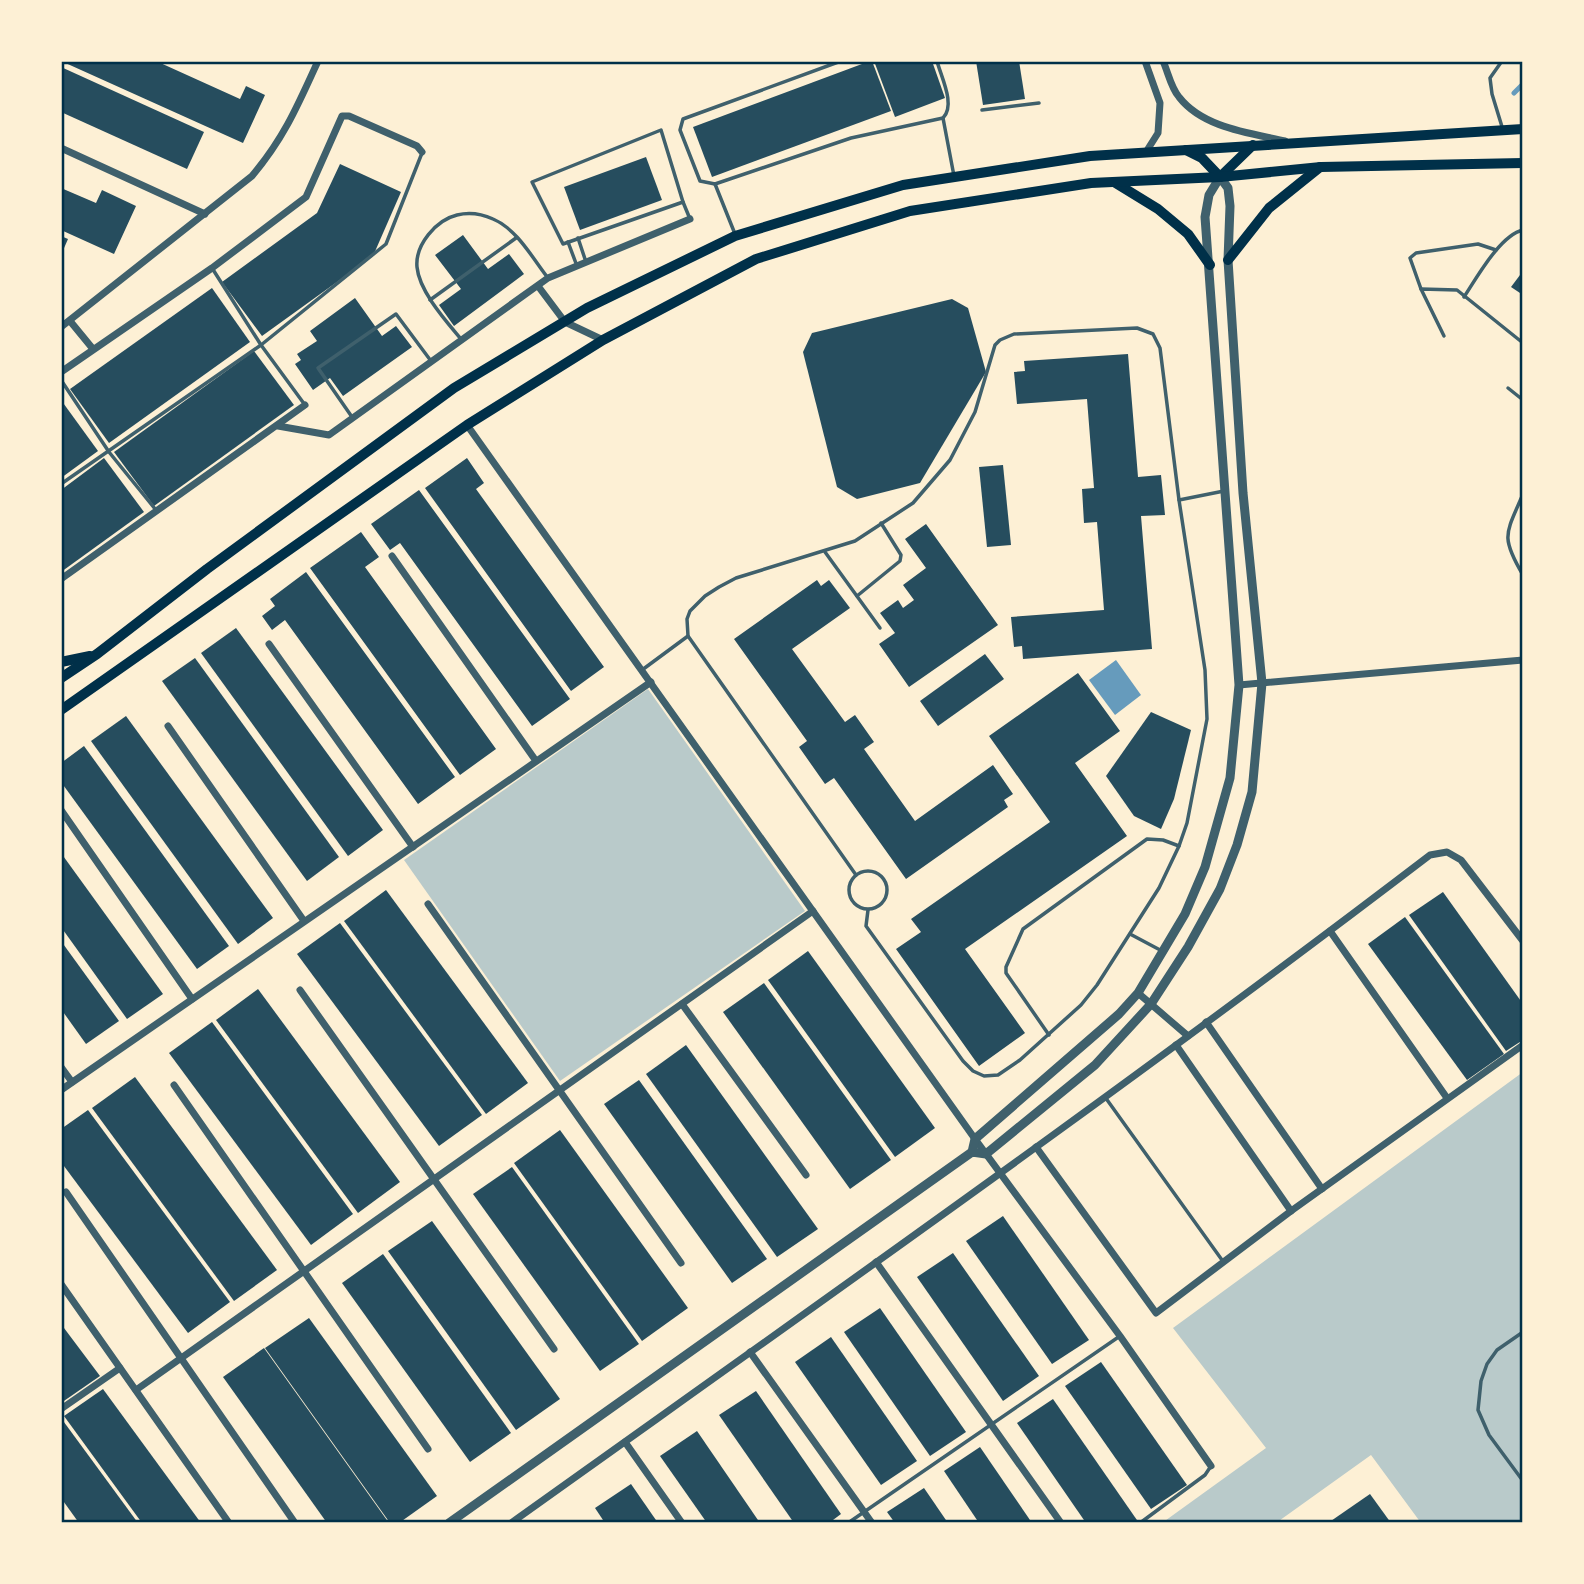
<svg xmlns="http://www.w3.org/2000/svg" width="1584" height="1584" viewBox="0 0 1584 1584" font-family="Commissioner,sans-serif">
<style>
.green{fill:#b9caca}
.water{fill:#669bbc}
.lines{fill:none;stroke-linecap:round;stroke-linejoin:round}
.stream{stroke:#669bbc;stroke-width:5}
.building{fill:#264d5e}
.service{stroke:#3f606c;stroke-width:3.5}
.minor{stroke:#3f606c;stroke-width:7}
.tertiary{stroke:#3f606c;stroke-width:9}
.secondary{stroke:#003049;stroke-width:10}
.neatline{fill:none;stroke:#003049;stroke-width:2.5}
</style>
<rect width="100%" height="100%" fill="#fdf0d5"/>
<!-- green -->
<g class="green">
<polygon points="648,689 805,911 560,1081 404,860"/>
<polygon points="1523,1072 1523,1523 1421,1523 1371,1455 1276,1523 1162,1523 1266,1448 1173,1328"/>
</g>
<!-- water -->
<polygon class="water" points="1116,660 1141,695 1115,715 1089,680"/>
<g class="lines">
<!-- stream -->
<polyline class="stream" points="1514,93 1523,84"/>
</g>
<!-- building -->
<g class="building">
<polygon points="61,61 156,61 240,99 246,86 265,95 243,143"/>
<polygon points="870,61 872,61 891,111 712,177 693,127"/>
<polygon points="874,61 932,61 945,98 895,117"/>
<polygon points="976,61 1019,61 1025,99 983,105"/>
<polygon points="61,67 204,132 187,169 61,112"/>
<polygon points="646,157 662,200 580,230 564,187"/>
<polygon points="340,164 401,192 373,256 262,336 222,282 317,213"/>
<polygon points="61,188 96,203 102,190 136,206 114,254 61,230"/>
<polygon points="463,235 488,269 509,254 524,274 454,326 439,305 461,289 435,255"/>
<polygon points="61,236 68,239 61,255"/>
<polygon points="1523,271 1523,295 1511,287"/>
<polygon points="212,288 250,342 109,443 70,389"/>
<polygon points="355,298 382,336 396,326 412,347 343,396 330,378 313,390 295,364 301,360 297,354 317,341 310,331"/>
<polygon points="952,299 968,308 986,372 920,483 857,499 837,487 803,352 812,333"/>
<polygon points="254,351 294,405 154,506 114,452"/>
<polygon points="1128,354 1138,477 1161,475 1165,515 1141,516 1152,649 1023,659 1022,646 1014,647 1011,617 1104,610 1097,522 1084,523 1082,489 1094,488 1087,399 1017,404 1014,372 1025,371 1024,361"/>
<polygon points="61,400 98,451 61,478"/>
<polygon points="104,458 144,512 61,572 61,490"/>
<polygon points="467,458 484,483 476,489 604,667 571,691 425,488"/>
<polygon points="1003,465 1011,545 987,547 979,467"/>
<polygon points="419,490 570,699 532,726 400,543 390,550 371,524"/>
<polygon points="926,524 998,625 909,687 879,644 895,633 880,613 898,600 903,608 914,600 903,585 926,568 905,539"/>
<polygon points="361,532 379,557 365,567 496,749 460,775 310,568"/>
<polygon points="306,572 455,777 418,804 285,620 272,630 262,616 275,606 270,599"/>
<polygon points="817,580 821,586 829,580 850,608 792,649 845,722 855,715 874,742 864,749 915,821 993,765 1013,794 1004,800 1008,807 906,879 834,778 825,784 799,747 807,741 734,639"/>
<polygon points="236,628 383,830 348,856 201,653"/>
<polygon points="985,654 1004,679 938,726 920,701"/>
<polygon points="195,658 339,857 307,881 162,681"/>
<polygon points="1078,673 1120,731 1075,763 1127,836 965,949 1025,1033 979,1066 896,949 921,932 911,919 1050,822 989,736"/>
<polygon points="1151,712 1191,730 1174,799 1161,829 1134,816 1106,776"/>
<polygon points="126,716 273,918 238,944 91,741"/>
<polygon points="84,746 229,946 197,969 61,782 61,763"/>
<polygon points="61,853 163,994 127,1019 61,927"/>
<polygon points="386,890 528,1083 486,1114 344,921"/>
<polygon points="1443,892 1523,1004 1523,1040 1506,1051 1409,915"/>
<polygon points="1405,917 1504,1054 1467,1080 1368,944"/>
<polygon points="340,923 482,1115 439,1146 297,954"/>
<polygon points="61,941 119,1021 86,1044 61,1009"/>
<polygon points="808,951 935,1128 895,1157 768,980"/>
<polygon points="764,983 891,1160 850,1189 723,1012"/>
<polygon points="258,989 400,1182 358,1213 216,1020"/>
<polygon points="212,1022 353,1214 311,1245 169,1053"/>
<polygon points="686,1045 818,1229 777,1257 646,1074"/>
<polygon points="135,1077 277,1270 234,1301 92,1108"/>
<polygon points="639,1080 767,1259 732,1283 604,1104"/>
<polygon points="88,1110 230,1302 188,1333 61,1162 61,1129"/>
<polygon points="560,1130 688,1308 642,1341 514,1163"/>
<polygon points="512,1167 639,1344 600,1371 473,1194"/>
<polygon points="1003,1216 1089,1340 1052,1364 966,1241"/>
<polygon points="432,1221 560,1399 516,1430 388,1251"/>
<polygon points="953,1253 1039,1376 1003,1401 917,1277"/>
<polygon points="383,1254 511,1433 470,1462 342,1283"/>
<polygon points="880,1308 966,1432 930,1456 844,1332"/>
<polygon points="309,1318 437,1496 399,1523 390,1523 265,1348"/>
<polygon points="61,1324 100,1376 61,1403"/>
<polygon points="831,1337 917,1461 881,1485 795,1362"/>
<polygon points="264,1348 389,1523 327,1523 223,1377"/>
<polygon points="1101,1362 1187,1485 1151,1509 1065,1386"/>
<polygon points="103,1389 201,1523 142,1523 64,1416"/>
<polygon points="756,1391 841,1514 829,1523 794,1523 719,1415"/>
<polygon points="1053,1399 1139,1523 1086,1523 1017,1423"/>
<polygon points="61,1418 138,1523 79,1523 61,1498"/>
<polygon points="697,1431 760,1523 707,1523 660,1456"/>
<polygon points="980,1447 1032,1523 979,1523 944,1471"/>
<polygon points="631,1484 658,1523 605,1523 595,1508"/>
<polygon points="924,1488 948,1523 895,1523 887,1512"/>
<polygon points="1370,1494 1391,1523 1328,1523"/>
</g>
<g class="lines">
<!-- service -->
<g class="service">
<polyline points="841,61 683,119 680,130 700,181 715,184 851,138 943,118"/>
<path d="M937,61C941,77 956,105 943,118L954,176"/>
<polyline points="1502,61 1490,78 1492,94 1503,130"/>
<polyline points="982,110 1039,103"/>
<polygon points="661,130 683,202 563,244 532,182"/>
<polyline points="715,184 735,234"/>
<polyline points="683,202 690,219"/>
<polyline points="578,238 586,262"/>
<polyline points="568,242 577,266"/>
<polyline points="212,268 261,345 305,405"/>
<polyline points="1421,289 1410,258 1416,253 1478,244 1496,250"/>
<path d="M1464,297C1476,279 1500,235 1523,230"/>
<polyline points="430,300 516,238"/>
<polyline points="1444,336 1421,289 1457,290 1523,343"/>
<path d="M461,339C446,321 419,291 417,267C415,245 436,220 457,215C469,212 482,214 493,219C517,229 533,259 548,278"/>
<polyline points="61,380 109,452 156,510"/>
<polyline points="1508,388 1523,400"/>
<polyline points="352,417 318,368 396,314 431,361"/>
<polyline points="61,484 261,345 386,244 422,153"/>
<path d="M1523,494C1506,534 1500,536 1523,575"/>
<polyline points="1179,500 1224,491"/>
<polyline points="825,552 880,628"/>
<polyline points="857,596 900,561 901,555 881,523"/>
<polyline points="642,670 688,636"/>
<circle cx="868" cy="890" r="19"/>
<polyline points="856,875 688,636 687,619 690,611 705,596 719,587 736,578 855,541 913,503 950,460 975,412 995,345 1000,340 1014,334 1137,328 1153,334 1160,348 1179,500 1205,670 1207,719 1187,823 1179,846 1159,888 1097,985 1081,1005 1020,1060 998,1075 984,1076 973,1071 963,1061 866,926 868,910"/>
<polyline points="1130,934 1162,951"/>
<polyline points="1049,1035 1006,973 1006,967 1023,929 1147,839 1163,840 1179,846"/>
<polyline points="1105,1097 1222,1260"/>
<polyline points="1523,1332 1497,1350 1487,1364 1481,1381 1478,1410 1489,1435 1523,1481"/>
<polyline points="848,1523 1120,1336"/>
<polyline points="1140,1523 1205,1475 1211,1466"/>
</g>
<!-- minor -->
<g class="minor">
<polyline points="1145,61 1160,103 1158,133 1146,152"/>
<path d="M1163,61C1168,72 1171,88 1179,97C1203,128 1250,133 1285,141"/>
<polyline points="61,148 205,214"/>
<polyline points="538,286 565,322 603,340"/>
<polyline points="70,321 93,349"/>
<path d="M61,327L252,176C284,138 298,105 318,61"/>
<polyline points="61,372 212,268 306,197 342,116 349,116 417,146 422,152"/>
<polyline points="467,425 975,1139 1120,1336 1211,1466"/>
<polyline points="278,426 329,435 548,278 690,219"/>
<polyline points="392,556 536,761"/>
<polyline points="61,579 305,405"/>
<polyline points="269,644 413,847"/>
<polyline points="1239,685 1523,660"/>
<polyline points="168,726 304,921"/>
<polyline points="61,810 192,999"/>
<polyline points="428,904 681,1263"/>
<polyline points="1330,931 1447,1098"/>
<polyline points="300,990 554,1349"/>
<polyline points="1138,993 1188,1036"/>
<polyline points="682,1004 806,1175"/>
<polyline points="1206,1022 1322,1189"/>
<polyline points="1176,1045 1291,1211"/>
<polyline points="61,1067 72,1082"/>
<polyline points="174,1085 428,1449"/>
<polyline points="61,1090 651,682"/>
<polyline points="1036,1147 1156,1313 1291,1211 1523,1045"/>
<polyline points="66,1192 295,1523"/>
<polyline points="876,1262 1061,1523"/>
<polyline points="61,1284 229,1523"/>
<polyline points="750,1352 872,1523"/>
<polyline points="136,1390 813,911"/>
<polyline points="61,1409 120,1368"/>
<polyline points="625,1442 682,1523"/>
<path d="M511,1523C819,1303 1129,1085 1430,855L1447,852L1461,860L1523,941"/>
</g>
<!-- tertiary -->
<polyline class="tertiary" points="449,1523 972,1152 975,1139 1119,1014 1138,993 1185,914 1205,867 1230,778 1239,685 1205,217 1209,195 1220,177 1228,188 1230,206 1228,260 1243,493 1262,683 1252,792 1237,845 1220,889 1188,947 1151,1004 1095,1065 986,1154 972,1152"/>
<!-- secondary -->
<g class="secondary">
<polyline points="1186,150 1202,158 1220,177"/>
<polyline points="1220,177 1253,145"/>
<polyline points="1114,182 1158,209 1188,234 1210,265"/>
<polyline points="1228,260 1269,208 1320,167"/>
<polyline points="61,662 90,656"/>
<polyline points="61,678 97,654 207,569 454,388 587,308 735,236 903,185 1090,156 1523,129"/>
<polyline points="61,710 467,425 603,340 756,259 910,211 1091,183 1220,177 1321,167 1523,163"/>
</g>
</g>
<!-- border -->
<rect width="1584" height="1584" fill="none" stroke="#fdf0d5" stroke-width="126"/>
<rect x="63" y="63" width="1458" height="1458" class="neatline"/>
</svg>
